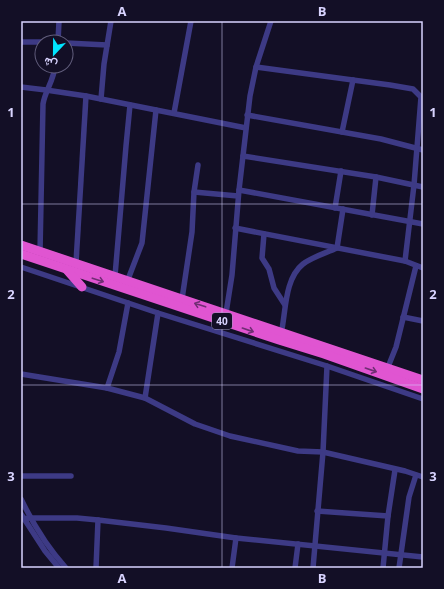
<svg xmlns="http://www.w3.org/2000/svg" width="444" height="589" viewBox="0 0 444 589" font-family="'Open Sans',Vazirmatn,sans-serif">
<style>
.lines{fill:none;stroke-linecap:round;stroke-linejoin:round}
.minor{stroke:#3d3a85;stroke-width:5.5}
.trunk{stroke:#e055d1;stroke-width:9}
.oneway{stroke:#6f2e73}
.grid{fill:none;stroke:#d9d4ff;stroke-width:1;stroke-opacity:0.55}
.labels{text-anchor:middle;stroke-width:3.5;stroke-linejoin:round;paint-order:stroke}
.shield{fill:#130f26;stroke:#9e99be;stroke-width:1}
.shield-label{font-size:10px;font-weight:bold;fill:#d9d4ff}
.neatline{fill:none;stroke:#d9d4ff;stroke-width:1.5}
.grid-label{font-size:13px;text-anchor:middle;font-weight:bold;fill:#d9d4ff}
</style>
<rect width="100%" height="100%" fill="#130f26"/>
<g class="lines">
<!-- minor -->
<g class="minor">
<polyline points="21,42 42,42"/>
<polyline points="58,42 59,21"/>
<polyline points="66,43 107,45"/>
<polyline points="256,67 390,85 413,89 421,97 414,185 405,261"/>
<polyline points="21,87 46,90 86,96 246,128"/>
<polyline points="101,99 104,64 111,21"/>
<polyline points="174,113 191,21"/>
<polyline points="247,115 381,139 423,150"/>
<polyline points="342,132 353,80"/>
<polyline points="243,156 376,177 423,187"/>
<polyline points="239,190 423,224"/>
<polyline points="194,192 238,196"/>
<polyline points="335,208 341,171"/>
<polyline points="372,215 376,177"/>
<polyline points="235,228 405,261 423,268"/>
<polyline points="264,234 262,258 269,269 274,288 285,305"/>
<path d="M40,252L43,104C45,91 54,80 55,66"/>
<polyline points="76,263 86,96"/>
<polyline points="21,267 158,313 145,398"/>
<polyline points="115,276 126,146 130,105"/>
<polyline points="127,282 142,243 156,110"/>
<polyline points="182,299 192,232 194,192 198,165"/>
<polyline points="158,313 327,366"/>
<polyline points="226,313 232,275 239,190 250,96 256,67 271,21"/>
<polyline points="403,317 423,321"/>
<path d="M281,334C286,313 284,279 303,264C312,257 326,253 337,248L343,209"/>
<polyline points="388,367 396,347 416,266"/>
<polyline points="21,374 107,388 145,398 195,424 230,436 298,451 323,452 405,471 423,477"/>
<polyline points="107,388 119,352 128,303"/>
<polyline points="21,476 71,476"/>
<path d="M21,499C33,524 47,547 66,568"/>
<polyline points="317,511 388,516"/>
<polyline points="21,514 45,551 59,568"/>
<polyline points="21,519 30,518 77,518 98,520 166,528 236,538 423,557"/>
<polyline points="96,568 98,520"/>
<polyline points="232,568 236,538"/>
<polyline points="295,568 298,544"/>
<polyline points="313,568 323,452 327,366 423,399"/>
<polyline points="383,568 388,516 395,470"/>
<polyline points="399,568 409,497 416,475"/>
</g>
<!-- trunk -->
<g class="trunk">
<polyline points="21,245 423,380"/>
<polyline points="21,254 279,340 324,354 423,389"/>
<polyline points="67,270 82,287"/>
</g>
</g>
<!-- one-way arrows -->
<defs><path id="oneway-shaft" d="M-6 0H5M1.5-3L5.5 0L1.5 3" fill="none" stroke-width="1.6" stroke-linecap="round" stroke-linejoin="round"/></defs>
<g class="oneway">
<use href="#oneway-shaft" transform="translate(98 280) rotate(18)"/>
<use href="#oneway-shaft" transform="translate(200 305) rotate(-162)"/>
<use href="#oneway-shaft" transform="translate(248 330) rotate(19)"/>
<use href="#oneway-shaft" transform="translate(371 370) rotate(19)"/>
</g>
<!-- grid -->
<path class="grid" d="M222,21V568M21,204H423M21,385H423"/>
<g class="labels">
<!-- shield labels -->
<rect class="shield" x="212" y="313" width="20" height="16" rx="3"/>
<g class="shield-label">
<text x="222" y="325">40</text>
</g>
</g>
<!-- border -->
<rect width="444" height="589" fill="none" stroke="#130f26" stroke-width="44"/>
<!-- north arrow -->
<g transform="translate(54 54) rotate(202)"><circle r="19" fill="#130f26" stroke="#625e7d"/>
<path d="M0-3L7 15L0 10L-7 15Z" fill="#00e5ff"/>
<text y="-6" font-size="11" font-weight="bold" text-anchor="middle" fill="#d9d4ff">ش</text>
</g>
<rect x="22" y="22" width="400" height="545" class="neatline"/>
<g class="grid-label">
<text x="122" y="16">A</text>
<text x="322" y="16">B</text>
<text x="11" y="117">1</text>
<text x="433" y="117">1</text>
<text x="11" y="299">2</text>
<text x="433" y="299">2</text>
<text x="11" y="481">3</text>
<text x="433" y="481">3</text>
<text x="122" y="583">A</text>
<text x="322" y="583">B</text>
</g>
</svg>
